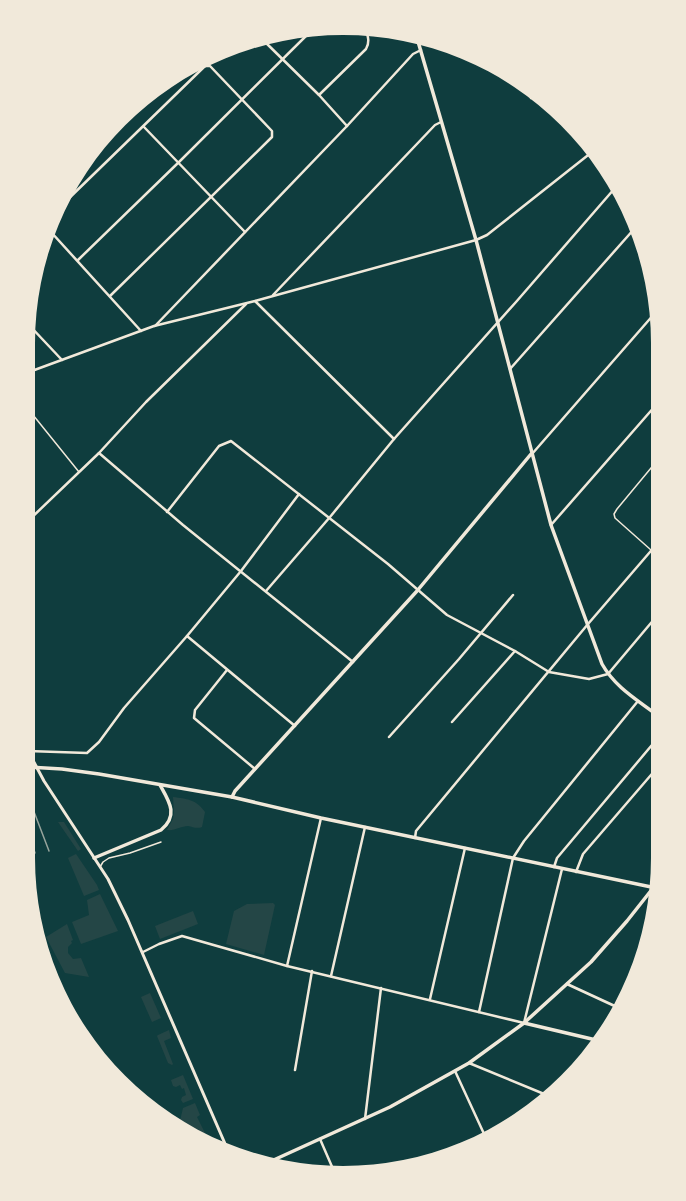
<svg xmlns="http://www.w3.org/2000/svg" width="686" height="1201" viewBox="0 0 686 1201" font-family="'Golos Text',sans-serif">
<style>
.green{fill:#244646}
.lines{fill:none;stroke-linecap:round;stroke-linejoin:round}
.service{stroke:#f1e9da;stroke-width:1.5}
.minor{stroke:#f1e9da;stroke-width:2.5}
.tertiary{stroke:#f1e9da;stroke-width:3}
.secondary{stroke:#f1e9da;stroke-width:3.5}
.rail{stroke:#97a49c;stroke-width:1.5}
</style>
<rect width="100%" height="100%" fill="#0f3d3e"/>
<!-- green -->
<g class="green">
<path d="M173,797C187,799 196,799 205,812L202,827C197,829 193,827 188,826C181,826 175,831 167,830L173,819L174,812Z"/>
<polygon points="58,822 64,822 81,849 78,851"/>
<polygon points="76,854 97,885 99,890 84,896 68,858"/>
<polygon points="100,894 118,931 81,944 72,922 89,915 87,900"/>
<polygon points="273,903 275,905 264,955 226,944 234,911 247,904"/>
<polygon points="193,911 198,924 160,939 155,926"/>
<polygon points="67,924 73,940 71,941 72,943 68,947 68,953 73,959 81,958 89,977 65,973 46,937"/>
<polygon points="150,993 161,1018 152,1022 141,997"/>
<polygon points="169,1030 171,1038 164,1041 173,1064 172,1065 168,1063 157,1036 158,1035"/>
<polygon points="183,1075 193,1099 183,1103 181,1100 182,1097 186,1095 184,1088 182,1089 180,1085 176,1087 173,1086 171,1080"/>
<polygon points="195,1103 200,1115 197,1117 206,1135 195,1132 179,1125 183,1108"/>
</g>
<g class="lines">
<!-- service -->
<g class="service">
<polyline points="29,410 79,472"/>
<polyline points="651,550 615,518 614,514 617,509 656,462"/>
<polyline points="100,867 103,862 109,858 130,853 161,842"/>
</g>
<!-- minor -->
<g class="minor">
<polyline points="262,39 319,95 347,126"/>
<path d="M319,95L366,49C370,42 368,37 366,30"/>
<polyline points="531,98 534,96"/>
<polyline points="144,127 245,232"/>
<polyline points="62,205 205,66 210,66 272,131 272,137 110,296"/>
<polyline points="51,232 141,331"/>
<polyline points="78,260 179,162 312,30"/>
<polyline points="273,295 435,125 441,122"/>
<polyline points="255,301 394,439"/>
<polyline points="29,325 62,360"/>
<polyline points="155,326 347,126 413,54 421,50"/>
<polyline points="510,369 635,228"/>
<polyline points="29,372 154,326 255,301 476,240 487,235 592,152"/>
<polyline points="99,453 183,525 353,662"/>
<polyline points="532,454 655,313"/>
<polyline points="167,512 219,446 231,441 388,564 447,615 515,651 549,672 589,679 608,674 656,617"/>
<polyline points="28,521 99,453 146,402 246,304"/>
<polyline points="551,525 656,405"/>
<polyline points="266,591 330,517 394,439 516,302 615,188"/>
<polyline points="187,636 295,726"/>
<polyline points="227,670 195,710 194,718 255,769"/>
<polyline points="452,722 515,651"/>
<polyline points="389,737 459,659 513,595"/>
<polyline points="28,751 87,753 99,742 124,708 187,636 241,571 299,494"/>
<polyline points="415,838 416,831 588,624 656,545"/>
<polyline points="554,867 557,858 657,739"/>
<polyline points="576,872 583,854 657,768"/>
<polyline points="143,952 159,944 182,936 287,966 524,1023 562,869"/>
<polyline points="287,966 321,818"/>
<polyline points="331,976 365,827"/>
<polyline points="430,999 465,848"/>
<polyline points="479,1012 513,858 524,841 638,701"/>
<polyline points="469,1063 549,1096"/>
<polyline points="295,1070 312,971"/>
<polyline points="455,1071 485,1136"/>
<polyline points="365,1119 381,988"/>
<polyline points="320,1139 333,1169"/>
</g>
<!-- tertiary -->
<g class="tertiary">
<polyline points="28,751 44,781 108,879 128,920 226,1146"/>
<polyline points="567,984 619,1008"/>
</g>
<!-- secondary -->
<g class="secondary">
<path d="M417,38L476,240L551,525L602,664C615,687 636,699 657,715"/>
<polyline points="28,767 62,769 99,774 232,797 321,818 656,888"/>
<polyline points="232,797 235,791 417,591 531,454"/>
<path d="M94,858L161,830C179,815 169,801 160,785"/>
<polyline points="524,1023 596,1040"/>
<polyline points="267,1163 390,1107 469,1063 524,1023 591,962 627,921 657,883"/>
</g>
<!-- rail -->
<g class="rail">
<polyline points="28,796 49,851"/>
<polyline points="28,832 35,853"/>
</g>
</g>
<!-- crop -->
<path d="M0 0H686V1201H0ZM343 35H343A308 308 0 0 1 651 343V858A308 308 0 0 1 343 1166H343A308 308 0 0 1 35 858V343A308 308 0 0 1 343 35Z" fill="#f1e9da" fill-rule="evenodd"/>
</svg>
